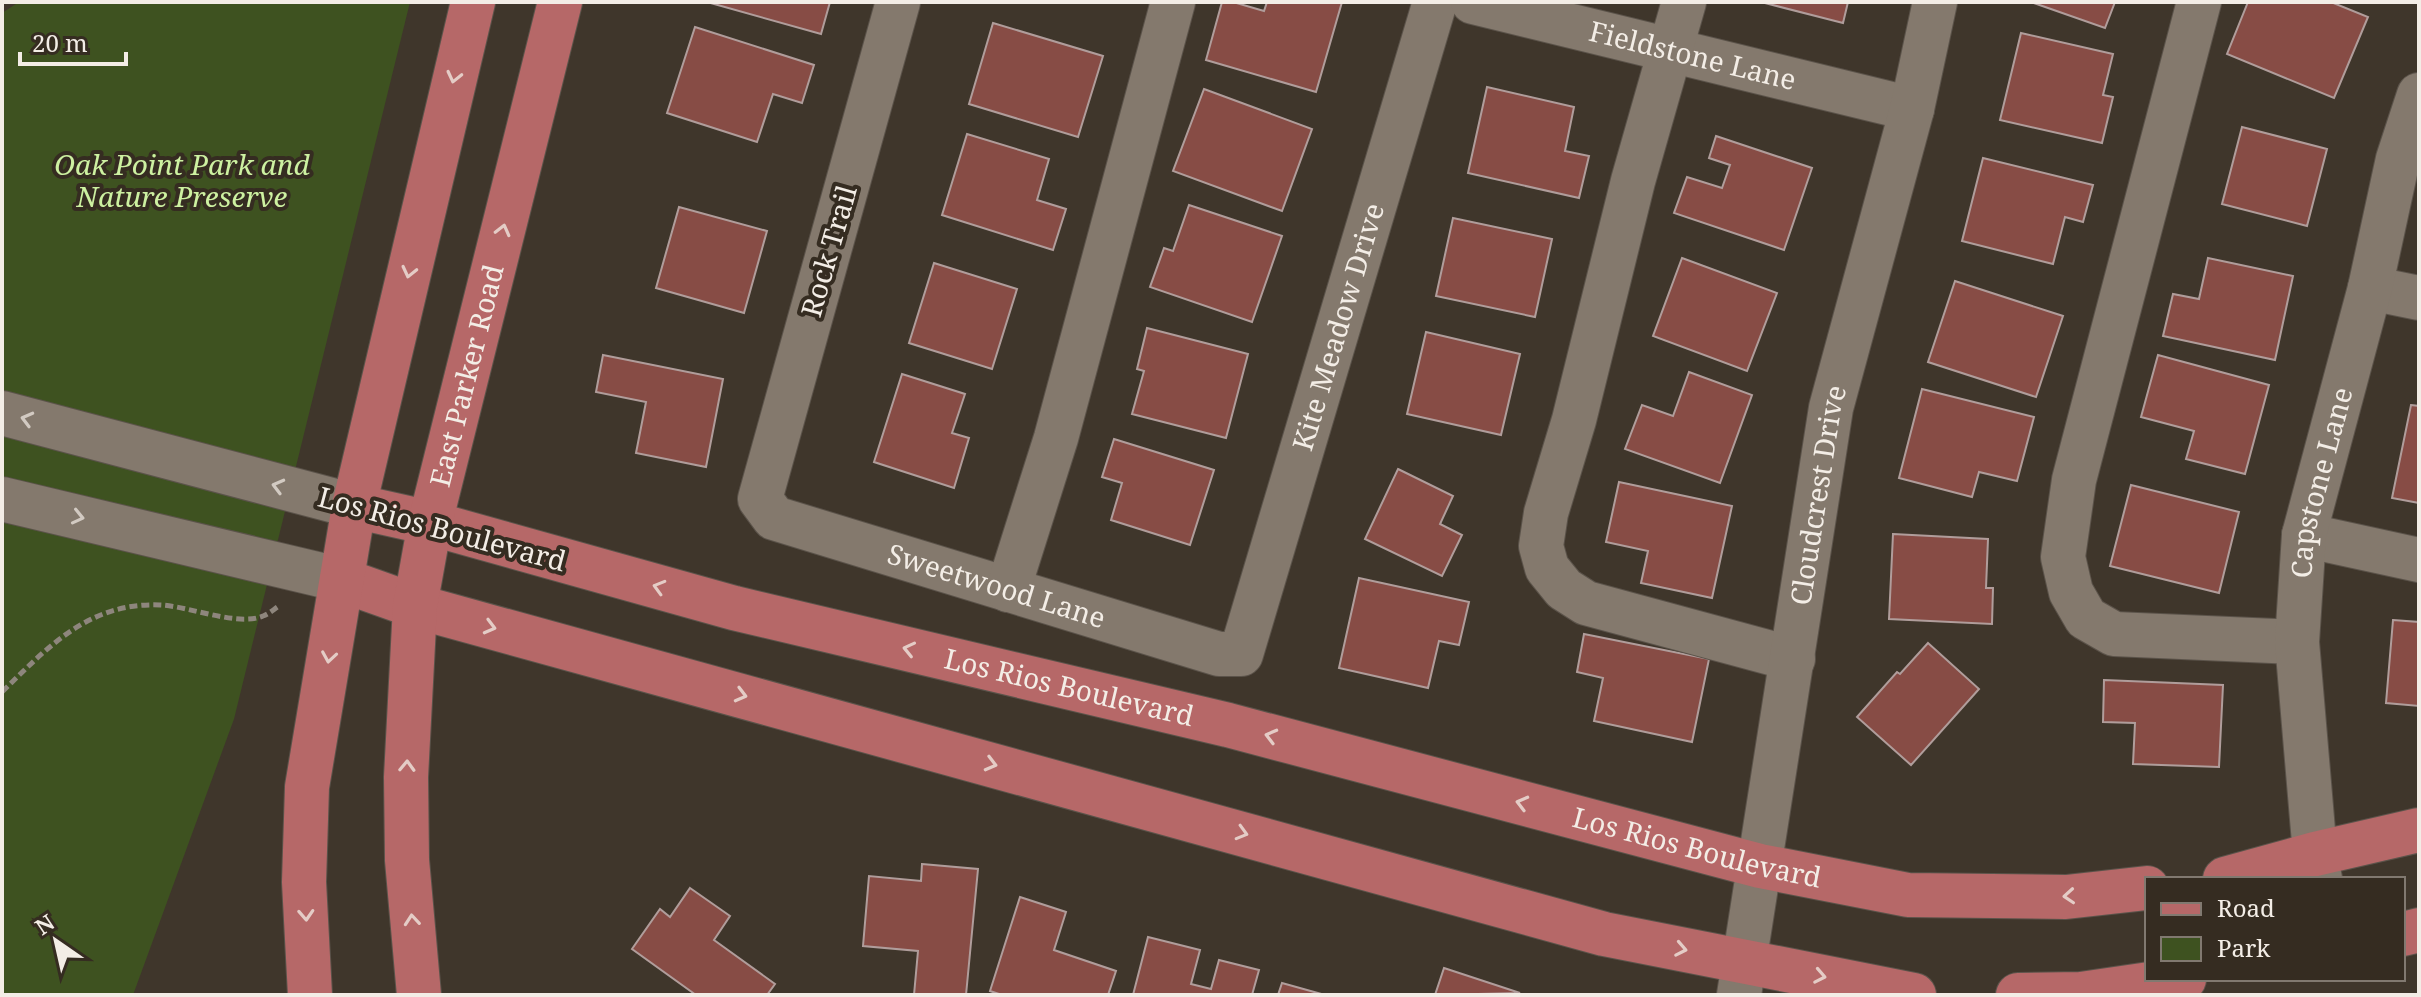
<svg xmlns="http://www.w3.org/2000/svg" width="2421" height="997" viewBox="0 0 2421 997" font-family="'Noto Serif',serif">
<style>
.green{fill:#3e5220}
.building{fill:#874c45;stroke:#b09d9b;stroke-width:2}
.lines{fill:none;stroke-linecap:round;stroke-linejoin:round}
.minor-casing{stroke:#5b534a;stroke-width:46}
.major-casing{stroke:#5b534a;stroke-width:46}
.path{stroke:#8e867d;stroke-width:5;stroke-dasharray:8 4;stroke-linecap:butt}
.minor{stroke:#84796d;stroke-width:44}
.major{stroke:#b66868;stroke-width:44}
.oneway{stroke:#e4ccc6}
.oneway2{stroke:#d2cac2}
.labels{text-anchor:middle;stroke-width:8;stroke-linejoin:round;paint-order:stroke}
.street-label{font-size:28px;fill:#f3ede6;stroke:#352c21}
.park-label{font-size:28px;font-style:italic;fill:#cdf1a1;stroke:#352c21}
</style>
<rect width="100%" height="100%" fill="#3f362b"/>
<!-- green -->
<polygon class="green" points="19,2 410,2 234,719 133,995 2,995 2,13"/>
<!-- building -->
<g class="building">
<polygon points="707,2 830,2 821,34"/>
<polygon points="1222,2 1233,2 1264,11 1267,2 1342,2 1316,92 1206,60"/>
<polygon points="1761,2 1848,2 1843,23"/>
<polygon points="2031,2 2115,2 2105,28"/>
<polygon points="2248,2 2331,2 2368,17 2334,98 2227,54"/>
<polygon points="993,23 1103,56 1078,137 969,104"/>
<polygon points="695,27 814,65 802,103 773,94 757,142 667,113"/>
<polygon points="2021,33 2113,54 2103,95 2113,97 2102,143 2000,120"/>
<polygon points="1487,87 1574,107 1565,151 1589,156 1579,198 1468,173"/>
<polygon points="1204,89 1312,129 1282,211 1173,171"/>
<polygon points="2242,127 2327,149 2307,226 2222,204"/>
<polygon points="967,134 1049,159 1037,200 1066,209 1053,250 942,215"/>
<polygon points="1716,136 1812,168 1784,250 1674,213 1687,177 1722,188 1730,165 1709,158"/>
<polygon points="1983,158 2093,185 2083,222 2065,217 2053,264 1962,241"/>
<polygon points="1189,205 1282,236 1252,322 1150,287 1164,248 1173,251"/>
<polygon points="679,207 767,231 744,313 656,288"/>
<polygon points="1453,218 1552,239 1535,317 1436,296"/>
<polygon points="1682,258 1777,293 1747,371 1653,336"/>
<polygon points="2208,258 2293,276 2275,360 2163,336 2173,294 2199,299"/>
<polygon points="934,263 1017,289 992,369 909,343"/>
<polygon points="1955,281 2063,316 2036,397 1928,362"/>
<polygon points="1147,328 1248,354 1226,438 1132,414 1144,371 1137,369"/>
<polygon points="1426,332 1520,354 1501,435 1407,414"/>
<polygon points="603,355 723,379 706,467 636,453 646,402 596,392"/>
<polygon points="2158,355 2269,385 2245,474 2186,459 2194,431 2141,417"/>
<polygon points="1689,372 1752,395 1720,483 1625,449 1642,405 1673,416"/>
<polygon points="902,374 965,394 952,433 969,438 954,488 874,462"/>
<polygon points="1922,389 2034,417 2017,481 1979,472 1972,497 1899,478"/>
<polygon points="2411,405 2419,406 2419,503 2392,498"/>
<polygon points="1114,439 1214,470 1190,545 1111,520 1122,483 1102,477"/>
<polygon points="1398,469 1453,496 1440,524 1462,535 1442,576 1365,539"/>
<polygon points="1619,482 1732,506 1712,598 1641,583 1648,551 1606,542"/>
<polygon points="2131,485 2239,512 2219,593 2110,566"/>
<polygon points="1893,534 1988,539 1986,588 1993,588 1992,624 1889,619"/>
<polygon points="1359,578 1469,602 1459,645 1439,641 1428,688 1339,668"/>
<polygon points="2393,620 2419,622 2419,706 2386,703"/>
<polygon points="1584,634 1709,659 1692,742 1594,721 1603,678 1577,672"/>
<polygon points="1928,643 1979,689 1911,765 1857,717 1897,672 1900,674"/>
<polygon points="2104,680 2223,685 2219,767 2133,764 2135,723 2103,722"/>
<polygon points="922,864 978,869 966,995 914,995 918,951 863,946 869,876 921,881"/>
<polygon points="690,888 730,916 714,940 775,984 767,995 696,995 632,949 660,909 670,917"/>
<polygon points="1020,897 1066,912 1054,950 1116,971 1108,995 1002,995 990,991"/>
<polygon points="1148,937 1200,950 1191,984 1211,989 1219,960 1259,970 1252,995 1133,995"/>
<polygon points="1444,968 1520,993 1435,995"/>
<polygon points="1282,983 1325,995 1278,995"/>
</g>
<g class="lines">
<defs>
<g id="minor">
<path id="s1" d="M898,2L760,499L774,518L1219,654H1241L1435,2"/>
<path id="s2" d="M1473,2L1912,109"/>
<polyline points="1684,2 1633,181 1574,420 1546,513 1541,546 1547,568 1564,589 1586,603 1793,659"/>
<polyline points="2199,2 2074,480 2063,557 2071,592 2086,618 2114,634 2297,642"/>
<polyline points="2370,288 2419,298"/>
<polyline points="2,413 354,506"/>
<polyline points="2,499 342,580"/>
<polyline points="2304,535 2419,560"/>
<polyline points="1008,590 1056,438 1173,2"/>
<path id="s3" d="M2320,879L2315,854L2297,642L2304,535L2370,288L2398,159L2419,95"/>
<path id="s4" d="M1739,995L1831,408L1912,109L1935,2"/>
</g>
<g id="major">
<path id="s5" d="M354,506L430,523L734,608L1228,725L1760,866L1908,895L2066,897L2147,888"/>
<polyline points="342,580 415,606 1604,934 1914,995"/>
<polyline points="2225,879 2315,854 2419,830"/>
<polyline points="2403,934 2419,930"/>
<polyline points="310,995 304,882 307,787 354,506 473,2"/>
<path id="s6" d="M419,995L407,860L406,777L415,606L430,523L560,2"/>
<polyline points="2018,995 2081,994 2184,979"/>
</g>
</defs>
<!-- minor casing -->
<use href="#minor" class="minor-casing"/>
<!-- major casing -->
<use href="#major" class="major-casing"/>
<!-- path -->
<path class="path" d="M2,692C48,647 89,602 160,605C189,606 238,627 263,616C269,614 274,609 279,606"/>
<!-- minor -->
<use href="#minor" class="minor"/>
<!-- major -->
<use href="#major" class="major"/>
</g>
<!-- one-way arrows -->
<defs><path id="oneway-chevron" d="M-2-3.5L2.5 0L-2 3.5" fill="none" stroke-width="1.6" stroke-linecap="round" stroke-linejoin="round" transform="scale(2)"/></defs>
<g class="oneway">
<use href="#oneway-chevron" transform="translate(454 77) rotate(103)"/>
<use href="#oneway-chevron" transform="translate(503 230) rotate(-76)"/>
<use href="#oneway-chevron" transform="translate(409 272) rotate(103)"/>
<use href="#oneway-chevron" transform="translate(659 587) rotate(-164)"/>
<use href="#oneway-chevron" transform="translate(490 627) rotate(15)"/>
<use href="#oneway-chevron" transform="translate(909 649) rotate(-167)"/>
<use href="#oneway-chevron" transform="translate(329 657) rotate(99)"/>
<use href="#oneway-chevron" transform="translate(741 695) rotate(15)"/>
<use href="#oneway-chevron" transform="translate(1271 736) rotate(-165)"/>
<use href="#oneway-chevron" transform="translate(991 764) rotate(15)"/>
<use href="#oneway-chevron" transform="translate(407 766) rotate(-88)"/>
<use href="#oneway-chevron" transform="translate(1522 803) rotate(-165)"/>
<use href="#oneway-chevron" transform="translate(1242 833) rotate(16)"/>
<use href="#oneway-chevron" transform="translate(2069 896) rotate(176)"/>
<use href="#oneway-chevron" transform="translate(306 915) rotate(87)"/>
<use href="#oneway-chevron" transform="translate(412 920) rotate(-95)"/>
<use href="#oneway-chevron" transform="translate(1681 949) rotate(11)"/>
<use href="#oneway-chevron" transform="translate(1820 976) rotate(11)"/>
</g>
<g class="oneway2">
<use href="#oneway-chevron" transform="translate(27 419) rotate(-165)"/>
<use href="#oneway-chevron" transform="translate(278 486) rotate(-165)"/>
<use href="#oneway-chevron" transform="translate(78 517) rotate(13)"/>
</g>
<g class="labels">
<!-- street labels -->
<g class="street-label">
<text dy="10" stroke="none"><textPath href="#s2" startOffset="226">Fieldstone Lane</textPath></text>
<text transform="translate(829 251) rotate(-74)" y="10">Rock Trail</text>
<text dy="10" stroke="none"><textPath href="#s1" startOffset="1368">Kite Meadow Drive</textPath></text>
<text dy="10" stroke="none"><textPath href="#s6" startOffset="626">East Parker Road</textPath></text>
<text dy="10" stroke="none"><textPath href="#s3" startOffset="400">Capstone Lane</textPath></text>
<text dy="10" stroke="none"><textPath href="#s4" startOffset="506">Cloudcrest Drive</textPath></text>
<text transform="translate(442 529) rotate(15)" y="10">Los Rios Boulevard</text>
<text dy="10" stroke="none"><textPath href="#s1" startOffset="772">Sweetwood Lane</textPath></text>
<text dy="10" stroke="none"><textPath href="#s5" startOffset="738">Los Rios Boulevard</textPath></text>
<text dy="10" stroke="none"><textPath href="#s5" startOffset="1386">Los Rios Boulevard</textPath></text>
</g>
<!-- park labels -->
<g class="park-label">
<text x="182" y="175">Oak Point Park and<tspan x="182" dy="32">Nature Preserve</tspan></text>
</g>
</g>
<!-- border -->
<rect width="2421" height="997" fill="none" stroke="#f3ede6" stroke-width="8"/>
<!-- legend -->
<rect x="2145" y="877" width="260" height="104" fill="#352c21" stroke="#817970" stroke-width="2"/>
<rect x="2161" y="903" width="40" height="12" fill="#b66868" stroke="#817970" stroke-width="2"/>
<text x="2217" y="917" font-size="24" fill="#f3ede6">Road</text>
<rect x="2161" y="937" width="40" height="24" fill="#3e5220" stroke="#817970" stroke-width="2"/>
<text x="2217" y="957" font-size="24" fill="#f3ede6">Park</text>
<!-- north arrow -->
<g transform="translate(56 941) rotate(326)" stroke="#352c21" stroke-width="6" paint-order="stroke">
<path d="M0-6L14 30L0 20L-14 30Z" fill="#f3ede6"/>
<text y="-12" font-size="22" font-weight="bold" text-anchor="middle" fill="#f3ede6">N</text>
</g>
<!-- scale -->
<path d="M20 52v12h106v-12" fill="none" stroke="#f3ede6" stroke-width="4"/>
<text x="32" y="52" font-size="24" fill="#f3ede6" stroke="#352c21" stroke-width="6" paint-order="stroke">20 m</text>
</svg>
